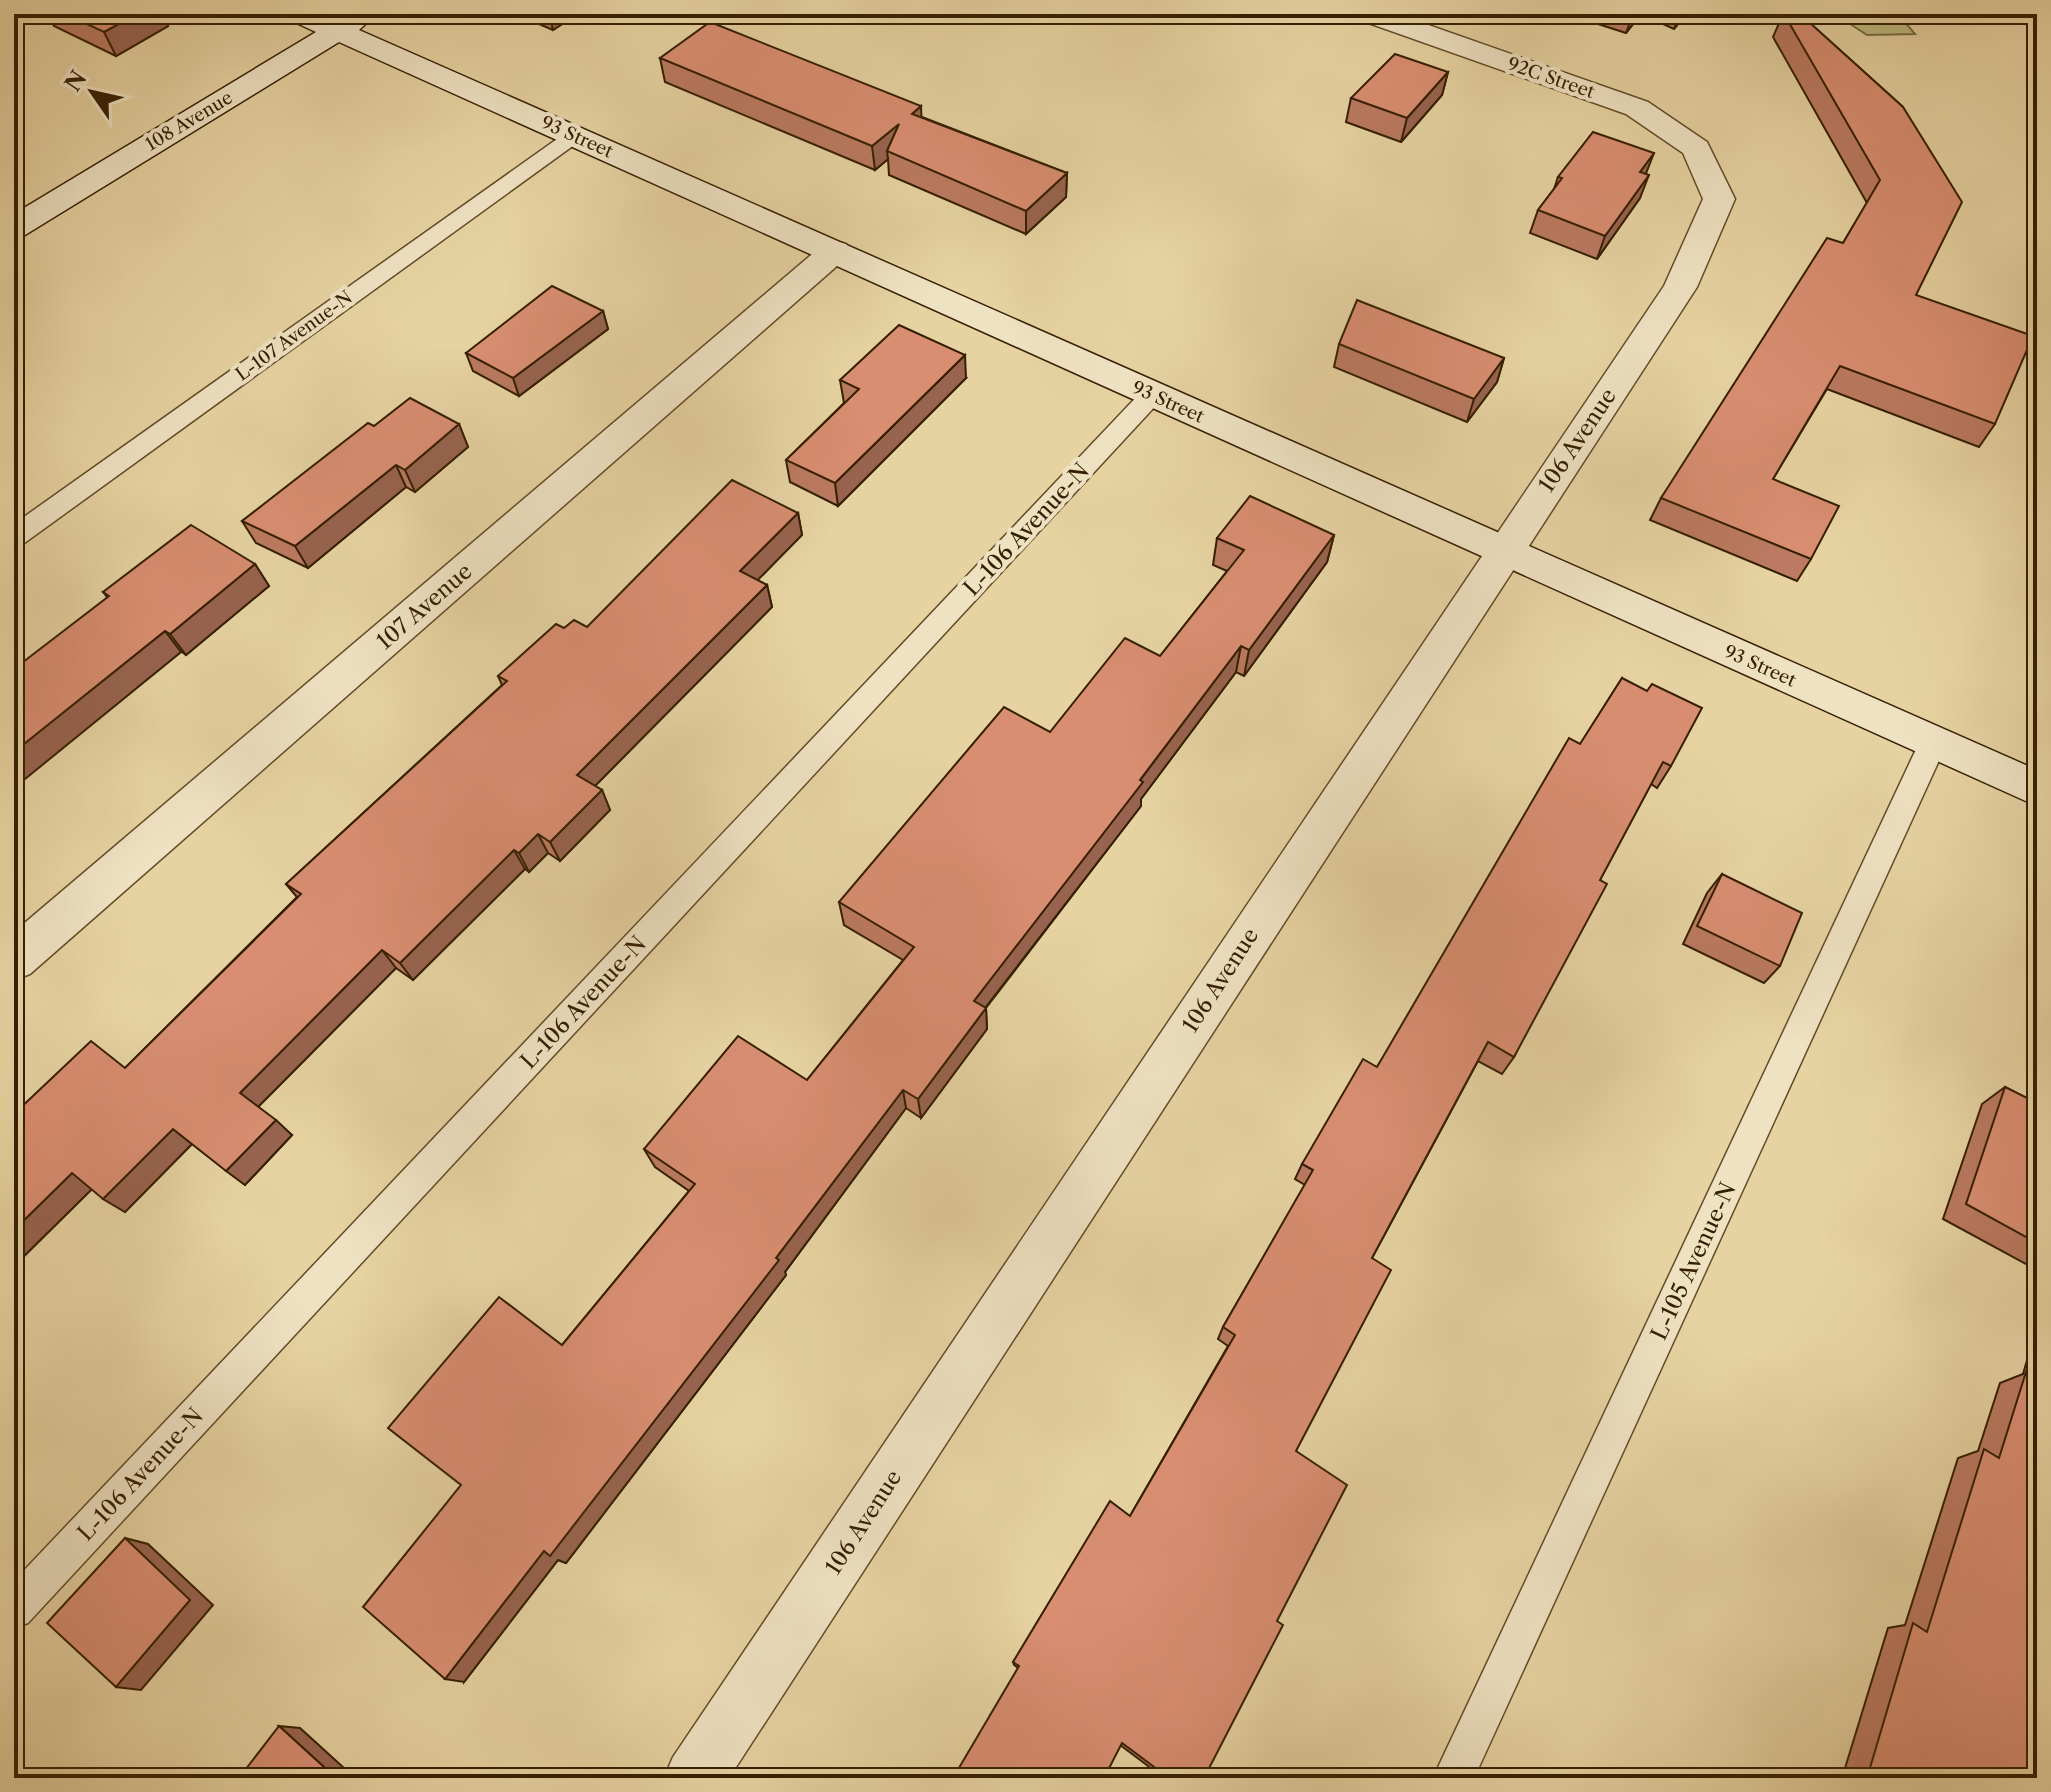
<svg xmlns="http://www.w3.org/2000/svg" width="2051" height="1792" viewBox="0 0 2051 1792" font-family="'Libre Caslon Text',serif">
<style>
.green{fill:#bdba7f;stroke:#796c40;stroke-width:2}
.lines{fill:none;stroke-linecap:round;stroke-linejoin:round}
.lane-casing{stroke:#624c28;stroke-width:3}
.street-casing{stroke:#624c28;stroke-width:3}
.secondary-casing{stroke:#351f00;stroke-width:3}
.lane{fill:#efe2c3;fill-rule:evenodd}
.street{fill:#efe2c3;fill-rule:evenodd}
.secondary{fill:#efe2c3;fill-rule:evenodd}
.wall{fill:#bb7a61;stroke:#351f00;stroke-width:2}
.shaded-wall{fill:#98634f;stroke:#351f00;stroke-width:2}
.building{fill:#d98e71;stroke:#351f00;stroke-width:2}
.labels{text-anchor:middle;stroke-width:8;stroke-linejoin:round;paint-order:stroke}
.far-street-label{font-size:18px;fill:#351f00;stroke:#efe2c3}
.street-label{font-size:22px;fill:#351f00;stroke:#efe2c3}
</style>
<rect width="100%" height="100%" fill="#e7d3a2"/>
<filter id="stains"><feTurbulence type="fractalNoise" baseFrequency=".0025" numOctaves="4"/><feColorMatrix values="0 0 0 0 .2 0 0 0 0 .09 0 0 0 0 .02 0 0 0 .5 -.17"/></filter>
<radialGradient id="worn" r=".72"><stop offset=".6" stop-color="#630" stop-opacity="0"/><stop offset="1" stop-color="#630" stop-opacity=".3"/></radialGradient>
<!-- green -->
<polygon class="green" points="1835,14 1898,14 1915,34 1867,35"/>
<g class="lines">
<defs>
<g id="lane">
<polygon points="574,130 581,132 584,136 581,140 23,544 14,546 14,524 567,132"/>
<polygon points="1152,387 1160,389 1164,395 1160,401 28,1623 14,1628 14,1581 1144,389"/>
<polygon points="1933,732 1943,735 1947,743 1474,1778 1433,1778 1919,743 1923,735"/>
</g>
<g id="street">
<polygon points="1356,14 1397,14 1648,102 1707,142 1735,199 1697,287 729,1778 664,1778 673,1757 1664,286 1703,199 1683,153 1626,114 1360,20"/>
<polygon points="835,241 846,244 851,251 846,258 30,974 14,980 14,932 824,244"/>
</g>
<polygon id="secondary" points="286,14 324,14 336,20 345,14 368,14 371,19 359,30 2037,770 2037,806 339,42 25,235 14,238 14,214 316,32 290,20"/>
</defs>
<!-- lane casing -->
<use href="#lane" class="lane-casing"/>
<!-- street casing -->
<use href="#street" class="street-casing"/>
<!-- secondary casing -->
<use href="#secondary" class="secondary-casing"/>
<!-- lane -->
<use href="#lane" class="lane"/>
<!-- street -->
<use href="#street" class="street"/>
<!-- secondary -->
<use href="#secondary" class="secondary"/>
</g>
<!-- wall -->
<g class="wall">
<polygon points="47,14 162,14 168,26 116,56 54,26"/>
<polygon points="516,14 577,14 553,30"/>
<polygon points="1567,14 1686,14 1674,29 1641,14 1626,33"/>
<polygon points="1783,14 1800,14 1903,107 1916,295 1995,424 1979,447 1827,389 1773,479 1811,559 1797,581 1650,520 1661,498 1843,243 1867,203 1773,37"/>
<polygon points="2029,14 2037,14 2037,22"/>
<polygon points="660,58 922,117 1067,173 1066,197 1026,234 889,175 888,159 875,170 665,82"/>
<polygon points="1448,72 1442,95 1401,142 1346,122 1351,98"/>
<polygon points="1646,174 1640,198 1597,259 1530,233 1538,210 1554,189 1558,177"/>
<polygon points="603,311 608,329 519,396 473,371 466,353"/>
<polygon points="1339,344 1504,358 1497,382 1467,422 1334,367"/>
<polygon points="966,378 838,506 790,482 786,460 844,403 840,380"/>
<polygon points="459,424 468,447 415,492 406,487 308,568 256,543 242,521 374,426"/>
<polygon points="798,513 802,535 757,580 767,585 772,607 595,786 602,790 610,810 560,861 548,853 529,872 525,869 413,980 396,968 258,1107 292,1135 245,1185 192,1144 125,1212 92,1189 14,1266 14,1114 125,1068 297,897 286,884 502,685 498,676 564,628 587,627"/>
<polygon points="1334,535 1327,562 1244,676 1236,672 1141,799 1141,806 986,1008 987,1029 921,1118 906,1108 785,1272 786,1275 566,1563 558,1560 464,1682 461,1485 562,1345 689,1191 655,1167 644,1149 807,1080 903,960 844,925 839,902 1050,732 1160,656 1227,571 1213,565 1217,538"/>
<polygon points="255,564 269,586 186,655 107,597 103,592"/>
<polygon points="2037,641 2037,660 2030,657"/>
<polygon points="1622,678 1671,766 1657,788 1651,784 1600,880 1514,1057 1502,1074 1478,1061 1372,1258 1296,1451 1277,1621 1204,1778 1164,1778 1014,1665 1013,1662 1130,1516 1228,1346 1218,1339 1223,1327 1305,1185 1295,1179 1302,1164 1377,1067"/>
<polygon points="1722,874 1780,966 1764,983 1683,944 1707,893"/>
<polygon points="2005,1087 2037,1103 2037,1270 1943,1219 1982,1104"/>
<polygon points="2037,1326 2037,1728 2026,1778 1842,1778 1888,1628 1905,1625 1958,1458 1978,1451 2000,1383 2023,1374"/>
</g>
<!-- shaded-wall -->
<g class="shaded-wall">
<polygon points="137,14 162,14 168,26 116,56 104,32"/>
<polygon points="549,14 577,14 553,30"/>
<polygon points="1633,14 1641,14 1626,33"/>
<polygon points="1680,14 1686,14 1674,29"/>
<polygon points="1448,72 1442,95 1401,142 1407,118"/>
<polygon points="921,106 922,130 912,114"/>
<polygon points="899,124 887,151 888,159 875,170 872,146"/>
<polygon points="1654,153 1645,176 1640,172"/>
<polygon points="1067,173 1066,197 1026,234 1026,211"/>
<polygon points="1649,175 1640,198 1597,259 1605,236"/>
<polygon points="603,311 608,329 519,396 513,378"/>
<polygon points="965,355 966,378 838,506 835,483"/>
<polygon points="1504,358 1497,382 1467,422 1474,399"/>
<polygon points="459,424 468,447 415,492 405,470"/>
<polygon points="396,465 406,487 308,568 295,546"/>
<polygon points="798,513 802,535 745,593 740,571"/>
<polygon points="1334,535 1327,562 1244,676 1249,650"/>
<polygon points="255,564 269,586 186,655 170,634"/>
<polygon points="767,585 772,607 586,795 577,775"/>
<polygon points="165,631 181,652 14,788 14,752"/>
<polygon points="1241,646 1236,672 1141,799 1141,806 975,1021 974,1001"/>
<polygon points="602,790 610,810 560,861 550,842"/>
<polygon points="538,834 548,853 529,872 519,853"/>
<polygon points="514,850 525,869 413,980 400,963"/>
<polygon points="382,950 396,968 257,1108 240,1093"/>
<polygon points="986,1008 987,1029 921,1118 918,1099"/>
<polygon points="903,1090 906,1108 785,1272 786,1275 566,1563 558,1560 464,1682 445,1679 544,1551 776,1258"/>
<polygon points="276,1120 292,1135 245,1185 226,1171"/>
<polygon points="173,1129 192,1144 125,1212 103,1199"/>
<polygon points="72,1173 94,1187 14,1266 14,1230"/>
<polygon points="125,1538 148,1544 213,1605 141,1690 116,1687"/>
<polygon points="279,1726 300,1728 355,1778 336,1778"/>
</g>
<!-- building -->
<g class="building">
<polygon points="65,14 137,14 104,32"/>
<polygon points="1784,14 1800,14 1903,107 1962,202 1916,295 2033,336 1995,424 1840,366 1773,479 1839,506 1811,559 1661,498 1827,238 1843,243 1880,180"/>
<polygon points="710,22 921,106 912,114 1067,173 1026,211 887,151 899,124 872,146 660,58"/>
<polygon points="1395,54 1448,72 1407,118 1351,98"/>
<polygon points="1593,132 1654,153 1640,172 1649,175 1605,236 1538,210 1562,178 1558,177"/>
<polygon points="552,286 603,311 513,378 466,353"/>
<polygon points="1357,300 1504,358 1474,399 1339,344"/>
<polygon points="899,325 965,355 835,483 786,460 859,389 840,380"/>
<polygon points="410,398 459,424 405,470 396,465 295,546 242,521 368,423 374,426"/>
<polygon points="732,480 798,513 740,571 767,585 577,775 602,790 550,842 538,834 519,853 514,850 400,963 382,950 240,1093 276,1120 226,1171 173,1129 103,1199 72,1173 14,1230 14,1114 91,1041 125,1068 301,894 286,884 507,681 498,676 556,624 564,628 574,620 587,627"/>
<polygon points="1250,496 1334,535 1249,650 1241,646 1140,780 1143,782 974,1001 986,1008 918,1099 903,1090 776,1258 779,1260 550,1556 544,1551 445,1679 363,1607 461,1485 388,1428 499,1297 562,1345 695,1184 644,1149 738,1036 807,1080 914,947 839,902 1004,707 1050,732 1125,638 1160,656 1244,550 1217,538"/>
<polygon points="191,525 255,564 170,634 165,631 14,752 14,669 109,596 103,592"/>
<polygon points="1622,678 1647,691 1652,684 1702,708 1671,766 1663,762 1600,880 1607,884 1514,1057 1488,1042 1372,1258 1391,1270 1296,1451 1347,1485 1277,1621 1283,1625 1204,1778 1169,1778 1122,1743 1104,1778 953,1778 1019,1666 1013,1662 1110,1501 1130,1516 1235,1335 1223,1327 1313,1170 1302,1164 1363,1059 1377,1067 1569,738 1580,744"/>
<polygon points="1722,874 1802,913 1780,966 1697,926"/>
<polygon points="2005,1087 2037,1103 2037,1243 1966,1204"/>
<polygon points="2026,1372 2037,1378 2037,1728 2026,1778 1867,1778 1913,1623 1927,1632 1984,1449 1999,1458"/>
<polygon points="125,1538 190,1600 116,1687 47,1623"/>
<polygon points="279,1726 336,1778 239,1778"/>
</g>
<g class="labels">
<!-- far-street labels -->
<g class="far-street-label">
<text transform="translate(1551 78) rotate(19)" y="6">92C Street</text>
<text transform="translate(189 121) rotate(-31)" y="6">108 Avenue</text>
<text transform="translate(577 137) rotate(24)" y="6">93 Street</text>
<text transform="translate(294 336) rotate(-36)" y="6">L-107 Avenue-N</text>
<text transform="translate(1168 402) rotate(24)" y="6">93 Street</text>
<text transform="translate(1760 666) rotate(24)" y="6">93 Street</text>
</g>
<!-- street labels -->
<g class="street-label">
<text transform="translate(1577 440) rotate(-56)" y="8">106 Avenue</text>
<text transform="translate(1026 529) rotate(-47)" y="8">L-106 Avenue-N</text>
<text transform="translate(424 606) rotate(-41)" y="8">107 Avenue</text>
<text transform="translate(1220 980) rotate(-57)" y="8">106 Avenue</text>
<text transform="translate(583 1002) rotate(-47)" y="8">L-106 Avenue-N</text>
<text transform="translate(1693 1261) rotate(-65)" y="8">L-105 Avenue-N</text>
<text transform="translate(140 1474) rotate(-47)" y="8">L-106 Avenue-N</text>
<text transform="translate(863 1522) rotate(-57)" y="8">106 Avenue</text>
</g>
</g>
<!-- margin -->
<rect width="2051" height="1792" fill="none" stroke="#e7d3a2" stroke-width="48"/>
<rect x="16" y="16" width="2019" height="1760" fill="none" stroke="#351f00" stroke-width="4"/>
<rect x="24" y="24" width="2003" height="1744" fill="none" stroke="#351f00" stroke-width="2"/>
<!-- north arrow -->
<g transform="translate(92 92) rotate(304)" stroke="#efe2c3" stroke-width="6" paint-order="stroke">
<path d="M0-6L14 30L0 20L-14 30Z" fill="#351f00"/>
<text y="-12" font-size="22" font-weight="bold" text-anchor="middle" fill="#351f00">N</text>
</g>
<rect width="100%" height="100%" filter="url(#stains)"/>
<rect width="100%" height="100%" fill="url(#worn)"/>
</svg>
